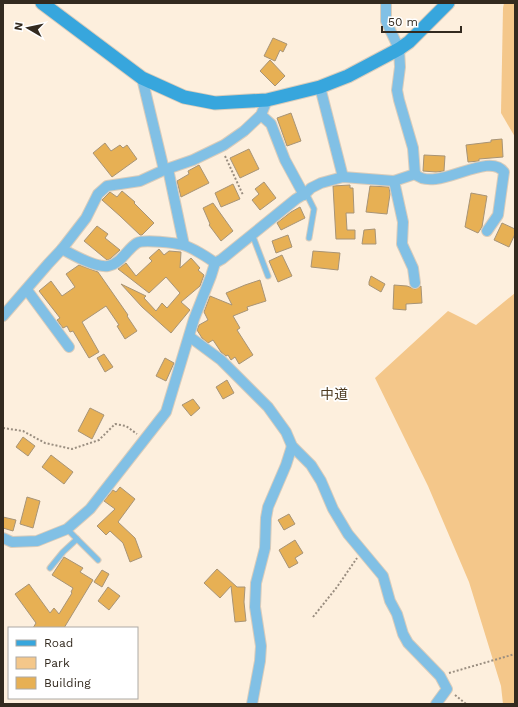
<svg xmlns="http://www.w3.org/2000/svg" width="518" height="707" viewBox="0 0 518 707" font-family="'Work Sans','Noto Sans JP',sans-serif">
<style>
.green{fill:#f4c78a}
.building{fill:#e7b054;stroke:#a89476}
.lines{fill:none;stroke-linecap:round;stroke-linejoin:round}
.service-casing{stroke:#d9ccbb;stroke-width:7}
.minor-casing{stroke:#d9ccbb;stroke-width:12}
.secondary-casing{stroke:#d9ccbb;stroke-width:15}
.path{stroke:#9a8e80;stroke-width:2;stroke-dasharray:2 2;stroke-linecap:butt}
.service{stroke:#81c0e5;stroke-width:5}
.minor{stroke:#81c0e5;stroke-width:10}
.secondary{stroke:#37a6dd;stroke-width:13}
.labels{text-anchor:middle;stroke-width:3.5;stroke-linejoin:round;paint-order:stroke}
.neighbourhood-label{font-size:14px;fill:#4e3b21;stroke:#fff}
</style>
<rect width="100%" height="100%" fill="#fdefdd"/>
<!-- green -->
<g class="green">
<polygon points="504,3 515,3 515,137 501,113 503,8"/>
<polygon points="515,293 515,704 503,704 501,686 469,582 428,486 375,378 448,311 476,325"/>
</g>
<!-- building -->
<g class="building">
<polygon points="273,38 287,44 283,52 280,50 275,61 264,56"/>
<polygon points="270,60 285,76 275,86 260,71"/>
<polygon points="291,113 301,141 287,146 277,118"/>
<polygon points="502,139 503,157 479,159 479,161 468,162 466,145 491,142 491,140"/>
<polygon points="105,143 111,151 120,145 123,148 127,145 137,159 112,177 93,153"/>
<polygon points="249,149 259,169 240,178 230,158"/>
<polygon points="424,155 445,156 444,171 436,172 423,171"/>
<polygon points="199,165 209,183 181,197 177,181 189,174 188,171"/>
<polygon points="264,182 276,198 260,210 252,200 259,194 255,189"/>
<polygon points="233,184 240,199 221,207 215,193"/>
<polygon points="350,185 350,188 353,188 354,213 346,213 347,230 355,230 355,239 336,239 333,186"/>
<polygon points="370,186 389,187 390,194 387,214 366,212"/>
<polygon points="122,191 135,202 134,203 154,223 142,235 140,235 120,216 102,200 110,192 117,197"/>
<polygon points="471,193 487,196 482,227 478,233 465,227"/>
<polygon points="213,203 233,231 221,241 209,225 210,224 203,208"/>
<polygon points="300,207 305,218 281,230 277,223 291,212"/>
<polygon points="502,223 515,229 515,234 509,247 494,240"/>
<polygon points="97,226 108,234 105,238 120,250 110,259 107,260 84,241"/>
<polygon points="375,229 376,244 362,244 364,230"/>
<polygon points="288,235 292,247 276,253 272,241"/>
<polygon points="159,249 164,255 169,251 181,252 180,268 191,258 200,268 198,270 204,275 200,286 181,302 190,310 171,333 142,307 121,284 146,296 144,298 156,311 162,303 167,308 180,293 166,277 149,293 118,269 126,263 136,276 152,261 149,258"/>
<polygon points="313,251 340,253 338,270 311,267"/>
<polygon points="282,255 292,276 278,282 269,261"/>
<polygon points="79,265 98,272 128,315 127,316 137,331 125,339 117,326 119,325 106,306 82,322 99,352 89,358 73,331 70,332 67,326 63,328 57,320 60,318 39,291 51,281 62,296 75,287 66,274"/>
<polygon points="371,276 385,284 381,292 369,285 369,282"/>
<polygon points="260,280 266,301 247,307 248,310 233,316 240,328 237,330 253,355 239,364 235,357 231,360 228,355 226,356 221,352 213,340 208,343 202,338 197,330 199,325 208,320 204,312 210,296 232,305 226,293 245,285"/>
<polygon points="394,285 407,286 415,289 421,286 422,303 406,304 406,310 393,309"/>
<polygon points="104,354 113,367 105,372 97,358"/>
<polygon points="165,358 174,363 166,381 156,376"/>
<polygon points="227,380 234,393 223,399 216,387"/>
<polygon points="193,399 200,408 191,416 182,405"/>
<polygon points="90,408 104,415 92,439 78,431"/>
<polygon points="23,437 35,446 28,456 16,447"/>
<polygon points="51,455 73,472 64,484 42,467"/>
<polygon points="120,487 135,499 118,522 135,538 142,557 130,562 123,543 110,531 106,535 97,526 115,509 104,501 113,490 116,492"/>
<polygon points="27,497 40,501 33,528 20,524"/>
<polygon points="289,514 295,524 284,530 278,520"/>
<polygon points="3,517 16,520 13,531 3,528"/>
<polygon points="295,540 303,553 295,558 298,563 289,568 279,550"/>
<polygon points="64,557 83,568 80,572 93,580 64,628 33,628 36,623 15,594 29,584 50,613 54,608 59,614 72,593 71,592 73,588 52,575"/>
<polygon points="217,569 237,587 245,587 244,602 246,621 235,622 231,586 220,598 204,583"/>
<polygon points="102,570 109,574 102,587 94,582"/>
<polygon points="108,587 120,596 109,610 98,601"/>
</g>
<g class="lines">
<defs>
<g id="service">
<polyline points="306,193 314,209 309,238"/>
<polyline points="252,234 268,276"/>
<polyline points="67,529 98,560"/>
<polyline points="50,568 63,552 77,539"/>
</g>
<g id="minor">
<polyline points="142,78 164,170"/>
<polyline points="320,87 343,177"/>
<polyline points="261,115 271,124 285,160 304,195"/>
<polyline points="168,169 184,245"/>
<path d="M415,174C436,194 488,150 504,172L498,215L487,231"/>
<polyline points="394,181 403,222 402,244 413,268 415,283"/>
<path d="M62,249C73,255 96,268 108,266C121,264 127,249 137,243C144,239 175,243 183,245C191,247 209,258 215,263"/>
<polyline points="27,290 69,347"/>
<polyline points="3,316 48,264 62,249 86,218 98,194 107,186 140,181 164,170 193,160 224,145 244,131 261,115 267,100"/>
<polyline points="190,337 221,360 268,407 286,432 292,446 311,465 321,481 333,509 348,534 383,576 390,601 397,614 403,634 408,643 440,676 447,689 436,704"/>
<polyline points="3,538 12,542 37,541 67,529 90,509 166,412 194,319 211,276 215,263 222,259 296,199 306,193 311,188 321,183 343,177 394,181 415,174 413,148 399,100 397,90 400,67 399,49 386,21 386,3"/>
<polyline points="252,704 260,661 261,646 255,607 256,583 265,548 266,518 268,507 286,465 292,446"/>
</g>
<polyline id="secondary" points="42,3 142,78 184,97 215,103 267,100 320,87 348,76 399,49 409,42 448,3"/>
</defs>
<!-- service casing -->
<use href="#service" class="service-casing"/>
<!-- minor casing -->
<use href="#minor" class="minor-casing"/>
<!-- secondary casing -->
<use href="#secondary" class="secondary-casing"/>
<!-- path -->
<g class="path">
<polyline points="225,156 243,195"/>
<polyline points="3,428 23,431 45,443 72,449 99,440 115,424 126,426 137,434"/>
<polyline points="313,617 337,587 357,558"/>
<polyline points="449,673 515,654"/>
<polyline points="455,695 466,704"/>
</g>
<!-- service -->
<use href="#service" class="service"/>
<!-- minor -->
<use href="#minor" class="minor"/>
<!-- secondary -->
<use href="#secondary" class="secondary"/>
</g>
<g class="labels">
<!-- neighbourhood labels -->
<g class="neighbourhood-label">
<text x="334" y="399">中道</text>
</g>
</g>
<!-- border -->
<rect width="518" height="707" fill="none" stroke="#332a1f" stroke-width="8"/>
<!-- legend -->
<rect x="8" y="627" width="130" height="72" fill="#ffffff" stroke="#adaaa5"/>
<rect x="16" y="640" width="20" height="6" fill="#37a6dd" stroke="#adaaa5"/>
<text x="44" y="647" font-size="12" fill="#332a1f">Road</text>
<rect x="16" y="657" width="20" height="12" fill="#f4c78a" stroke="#adaaa5"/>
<text x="44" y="667" font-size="12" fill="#332a1f">Park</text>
<rect x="16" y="677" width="20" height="12" fill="#e7b054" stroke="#adaaa5"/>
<text x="44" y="687" font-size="12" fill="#332a1f">Building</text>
<!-- north arrow -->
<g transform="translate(28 28) rotate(279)" stroke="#ffffff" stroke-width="3" paint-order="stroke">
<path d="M0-3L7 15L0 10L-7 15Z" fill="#332a1f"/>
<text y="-6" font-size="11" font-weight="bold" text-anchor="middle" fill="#332a1f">N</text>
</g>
<!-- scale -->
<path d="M382 26v6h79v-6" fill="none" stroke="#332a1f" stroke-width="2"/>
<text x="388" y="26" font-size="12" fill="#332a1f" stroke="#ffffff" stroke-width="3" paint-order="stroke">50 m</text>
</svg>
